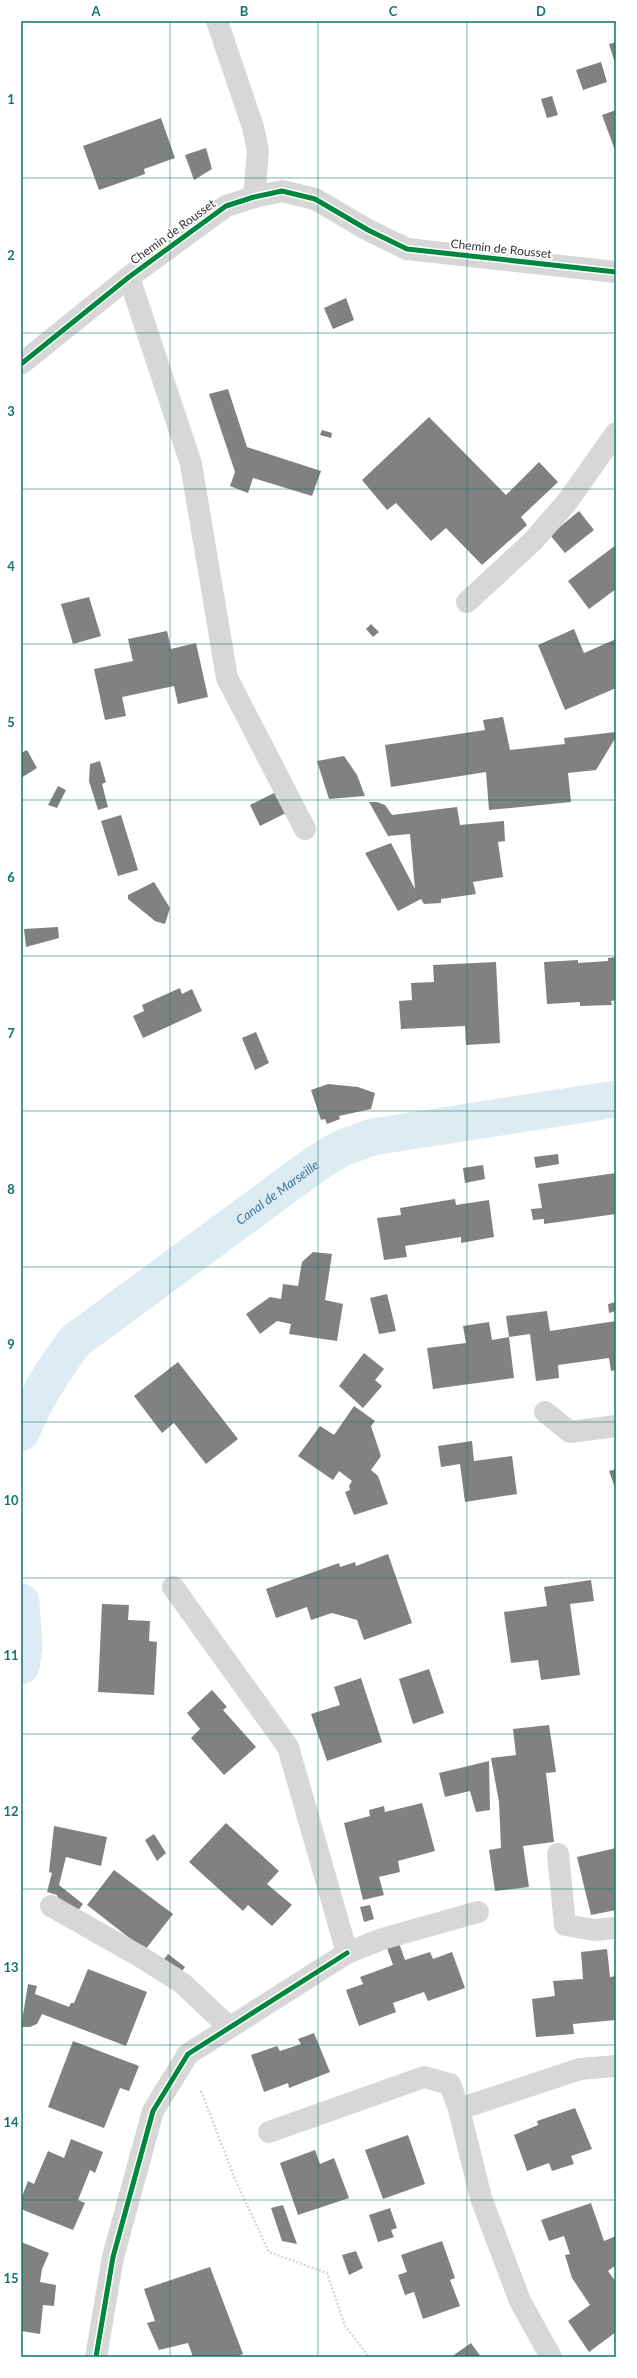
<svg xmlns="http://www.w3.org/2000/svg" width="637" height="2378" viewBox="0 0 637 2378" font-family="Lato,sans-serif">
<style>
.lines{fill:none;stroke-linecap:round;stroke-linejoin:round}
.canal{stroke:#ddebf3;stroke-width:37}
.building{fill:#818181}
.path{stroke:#d6d6d6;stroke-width:2.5;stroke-dasharray:2 2;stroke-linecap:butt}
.minor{stroke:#d7d7d7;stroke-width:22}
.cycleway-casing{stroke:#fff;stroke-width:8}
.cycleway{stroke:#00873e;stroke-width:5}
.grid{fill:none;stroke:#0f766e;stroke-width:1;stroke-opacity:0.55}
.labels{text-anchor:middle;stroke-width:4;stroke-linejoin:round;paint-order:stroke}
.street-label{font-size:12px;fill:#333;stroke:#fff}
.water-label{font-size:13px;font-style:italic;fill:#3f7597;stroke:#fff}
.neatline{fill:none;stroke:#0f766e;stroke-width:1.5}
.grid-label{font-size:13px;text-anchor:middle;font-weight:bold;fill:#0f766e}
</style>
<rect width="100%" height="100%" fill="#fff"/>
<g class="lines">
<!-- canal -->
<g class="canal">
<path id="s1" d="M21,1433C35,1399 53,1370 75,1341L314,1165L340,1149L372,1137L616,1099"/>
<polyline points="21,1602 24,1647 21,1666"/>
</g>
</g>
<!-- building -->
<g class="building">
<polygon points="616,42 616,66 609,44"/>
<polygon points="601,62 607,82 583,90 576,70"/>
<polygon points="552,96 558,115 547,118 541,99"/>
<polygon points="616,110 616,153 602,115"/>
<polygon points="161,118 175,158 144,169 145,174 99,190 83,146"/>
<polygon points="206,148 212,169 194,180 185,155"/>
<polygon points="346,298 354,320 333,329 324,308"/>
<polygon points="228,389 247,447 321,471 312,496 253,478 248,493 230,486 235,472 209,394"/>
<polygon points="429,417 506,495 539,462 558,482 521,517 527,525 482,565 446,528 431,541 396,503 387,510 362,480"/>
<polygon points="322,430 332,433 331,438 320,435"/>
<polygon points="579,511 594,530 565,553 550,535"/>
<polygon points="616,545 616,589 589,609 568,581"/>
<polygon points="89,597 101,636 73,644 61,604"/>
<polygon points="371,624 379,632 373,637 366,629"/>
<polygon points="574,629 584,653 616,639 616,688 565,710 538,645"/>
<polygon points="167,631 171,649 196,643 208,697 178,704 174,686 122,697 126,716 105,720 94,669 133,661 128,639"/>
<polygon points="503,717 510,750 565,744 564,738 616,732 616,737 596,770 568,773 571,802 489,810 486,772 391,787 385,745 485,730 483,720"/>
<polygon points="27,750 37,768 21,778 21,753"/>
<polygon points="344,756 357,775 365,796 329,799 317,761"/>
<polygon points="100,761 106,782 102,784 108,807 98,810 89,781 90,764"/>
<polygon points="58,786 66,790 57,808 48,805"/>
<polygon points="278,791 288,812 260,826 250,805"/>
<polygon points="369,802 377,802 385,805 392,815 457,807 460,825 504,821 505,841 498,842 503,877 473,882 476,894 441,899 441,903 424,904 421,899 398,911 365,853 391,843 415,889 410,834 388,836"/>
<polygon points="121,815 138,870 118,876 101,821"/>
<polygon points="154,882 170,908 165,924 155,921 128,899 128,895"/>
<polygon points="58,927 59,938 26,947 24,929"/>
<polygon points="616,957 616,1000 611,1001 612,1005 580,1006 580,1002 547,1004 544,962 578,960 578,963 608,961 608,958"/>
<polygon points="496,962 500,1043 466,1045 465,1026 401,1029 399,1001 412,1000 411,983 434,982 433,965"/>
<polygon points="180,988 182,994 192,989 202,1011 143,1038 133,1016 144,1011 142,1005"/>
<polygon points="256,1032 269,1063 255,1070 242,1038"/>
<polygon points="328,1084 358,1087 375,1093 371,1109 339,1116 340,1119 327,1124 325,1119 321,1120 311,1090"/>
<polygon points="558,1154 559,1164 536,1168 534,1157"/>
<polygon points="483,1165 485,1179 465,1183 463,1168"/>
<polygon points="616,1173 616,1214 544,1224 544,1219 533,1220 531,1209 542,1208 538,1184"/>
<polygon points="455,1199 456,1205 489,1200 494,1237 461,1243 461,1237 405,1246 407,1257 384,1260 377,1218 401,1215 400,1208"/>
<polygon points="313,1252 332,1254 325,1300 343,1304 337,1341 289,1334 291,1324 277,1321 260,1334 246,1314 270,1297 281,1299 283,1284 298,1286 302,1262"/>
<polygon points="387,1294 396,1331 379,1334 370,1298"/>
<polygon points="616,1302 616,1311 609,1313 608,1304"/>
<polygon points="547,1311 550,1331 616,1321 616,1370 611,1371 609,1358 558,1365 559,1378 536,1381 530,1334 509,1337 506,1316"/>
<polygon points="489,1322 492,1340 509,1337 514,1378 433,1389 427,1348 466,1343 463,1326"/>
<polygon points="364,1353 384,1369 375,1380 382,1386 363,1408 339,1386"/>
<polygon points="178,1362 238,1439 206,1464 174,1423 162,1433 134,1396"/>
<polygon points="354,1406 375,1421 371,1426 381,1456 371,1470 378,1476 388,1504 354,1515 345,1492 350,1490 349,1486 352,1481 339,1471 333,1480 298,1456 320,1426 334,1435"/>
<polygon points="472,1441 474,1461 512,1456 517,1494 465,1502 460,1464 441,1467 438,1446"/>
<polygon points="616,1469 616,1491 609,1471"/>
<polygon points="388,1554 412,1623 364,1640 357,1620 332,1613 311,1620 307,1607 276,1618 266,1589 339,1563 340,1567 355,1562 356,1566"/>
<polygon points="591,1580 594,1601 570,1604 580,1675 541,1680 538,1660 511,1663 504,1612 547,1606 544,1587"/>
<polygon points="102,1604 129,1605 128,1620 150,1621 149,1641 157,1642 154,1695 98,1692"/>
<polygon points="429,1669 444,1713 413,1724 399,1679"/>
<polygon points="361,1678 382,1742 327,1761 311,1714 340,1705 334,1687"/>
<polygon points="212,1690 227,1707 223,1710 256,1747 224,1775 191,1738 200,1729 187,1713"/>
<polygon points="549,1725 556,1772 546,1773 554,1842 523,1846 529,1887 495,1891 489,1850 501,1848 499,1802 491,1758 516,1755 513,1729"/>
<polygon points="489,1761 490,1810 476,1812 470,1791 445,1797 439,1773"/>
<polygon points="422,1803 435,1851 398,1861 400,1872 379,1877 384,1895 363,1900 344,1823 370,1816 369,1810 384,1806 385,1812"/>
<polygon points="226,1823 279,1871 267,1884 292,1905 272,1926 248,1905 243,1911 189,1862"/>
<polygon points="54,1826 107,1837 101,1866 66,1857 59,1885 83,1904 77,1912 59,1901 57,1895 47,1892 52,1873 49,1872"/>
<polygon points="154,1834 166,1853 157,1861 145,1840"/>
<polygon points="616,1848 616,1910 591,1915 577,1857"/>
<polygon points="114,1870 173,1914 145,1950 87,1905"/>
<polygon points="370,1905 374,1919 364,1922 360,1907"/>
<polygon points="399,1943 405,1960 430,1952 433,1959 452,1952 465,1988 428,2001 424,1992 393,2003 396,2012 359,2026 346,1990 363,1984 360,1977 393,1965 387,1948"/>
<polygon points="607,1949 610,1977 616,1976 616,2020 573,2024 574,2034 536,2037 532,1999 555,1996 553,1981 583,1979 581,1952"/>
<polygon points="168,1954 185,1967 179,1975 162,1962"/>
<polygon points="88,1969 147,1992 126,2046 42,2014 37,2024 30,2027 21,2027 28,1984 37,1986 35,1994 69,2007 71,2003 74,2003"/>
<polygon points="314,2033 330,2072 289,2088 288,2083 264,2092 251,2055 277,2046 280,2051 301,2044 298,2039"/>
<polygon points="73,2041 139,2066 129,2091 120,2088 104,2128 48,2107"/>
<polygon points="575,2108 592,2149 571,2156 574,2164 552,2171 549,2163 527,2171 514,2135 538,2125 537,2121"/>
<polygon points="408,2135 425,2184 383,2199 365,2150"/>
<polygon points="71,2139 103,2152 95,2173 90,2170 78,2200 85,2203 73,2230 21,2209 21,2199 28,2181 34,2184 48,2151 64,2158"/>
<polygon points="315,2150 320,2164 334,2158 349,2198 298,2215 280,2163"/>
<polygon points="591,2203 604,2241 616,2236 616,2265 608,2271 616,2282 616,2332 589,2352 568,2321 590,2305 572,2278 565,2255 570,2254 564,2236 549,2241 541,2220"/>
<polygon points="283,2205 297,2244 282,2241 271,2208"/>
<polygon points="390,2208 397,2228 391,2230 394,2237 378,2242 369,2215"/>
<polygon points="442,2241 455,2278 450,2280 460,2306 423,2319 414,2292 405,2295 398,2275 407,2272 401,2255"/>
<polygon points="21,2242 49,2253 42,2269 40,2282 56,2285 54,2306 43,2305 40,2334 21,2331"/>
<polygon points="356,2251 363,2268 349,2275 342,2255"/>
<polygon points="210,2267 243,2354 236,2357 193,2357 188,2343 159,2350 147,2323 155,2321 144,2289"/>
<polygon points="471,2343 481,2357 451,2357"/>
</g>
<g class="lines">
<!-- path -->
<polyline class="path" points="201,2091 235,2179 269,2252 327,2273 345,2326 369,2357"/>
<!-- minor -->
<g class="minor">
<polyline points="217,21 253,127 258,151 254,197"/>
<polyline points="129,277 191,464 227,678 305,829"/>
<polyline points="21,364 129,277 226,206 254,197 282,191 315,199 368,230 407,249 616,272"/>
<polyline points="467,602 533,541 567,502 616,433"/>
<polyline points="545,1412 570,1432 616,1426"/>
<polyline points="173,1587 288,1747 347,1953"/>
<polyline points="558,1854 565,1925 595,1930 616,1928"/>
<polyline points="51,1906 141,1957 182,1983 229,2027"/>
<polyline points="269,2132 424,2077 450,2084 459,2109"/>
<polyline points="96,2357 113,2257 153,2111 188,2054 347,1953 382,1939 478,1912"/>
<polyline points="551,2357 520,2301 481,2198 459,2109 580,2069 616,2066"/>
</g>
<defs>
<g id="cycleway">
<polyline points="21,364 129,277 226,206 254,197 282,191 315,199 368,230 407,249 616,272"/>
<polyline points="96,2357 113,2257 153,2111 188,2054 347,1953"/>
</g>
</defs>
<!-- cycleway casing -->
<use href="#cycleway" class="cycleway-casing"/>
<!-- cycleway -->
<use href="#cycleway" class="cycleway"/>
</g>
<!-- grid -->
<path class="grid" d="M170,21V2357M318,21V2357M467,21V2357M21,178H616M21,333H616M21,489H616M21,644H616M21,800H616M21,956H616M21,1111H616M21,1267H616M21,1422H616M21,1578H616M21,1734H616M21,1889H616M21,2045H616M21,2200H616"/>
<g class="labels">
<!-- street labels -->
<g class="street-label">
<text transform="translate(173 232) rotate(-36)" y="4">Chemin de Rousset</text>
<text transform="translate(501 249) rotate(6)" y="4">Chemin de Rousset</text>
</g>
<!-- water labels -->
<g class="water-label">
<text dy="5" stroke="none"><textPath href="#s1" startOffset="358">Canal de Marseille</textPath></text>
</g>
</g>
<!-- border -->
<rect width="637" height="2378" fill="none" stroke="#ffffff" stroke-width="44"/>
<rect x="22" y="22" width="593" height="2334" class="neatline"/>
<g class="grid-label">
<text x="96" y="16">A</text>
<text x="244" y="16">B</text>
<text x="393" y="16">C</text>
<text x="541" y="16">D</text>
<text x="11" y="104">1</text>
<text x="11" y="260">2</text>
<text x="11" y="416">3</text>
<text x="11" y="571">4</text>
<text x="11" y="727">5</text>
<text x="11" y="882">6</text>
<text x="11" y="1038">7</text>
<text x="11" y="1194">8</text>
<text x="11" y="1349">9</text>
<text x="11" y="1505">10</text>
<text x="11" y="1660">11</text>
<text x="11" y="1816">12</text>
<text x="11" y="1972">13</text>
<text x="11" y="2127">14</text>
<text x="11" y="2283">15</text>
</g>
</svg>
